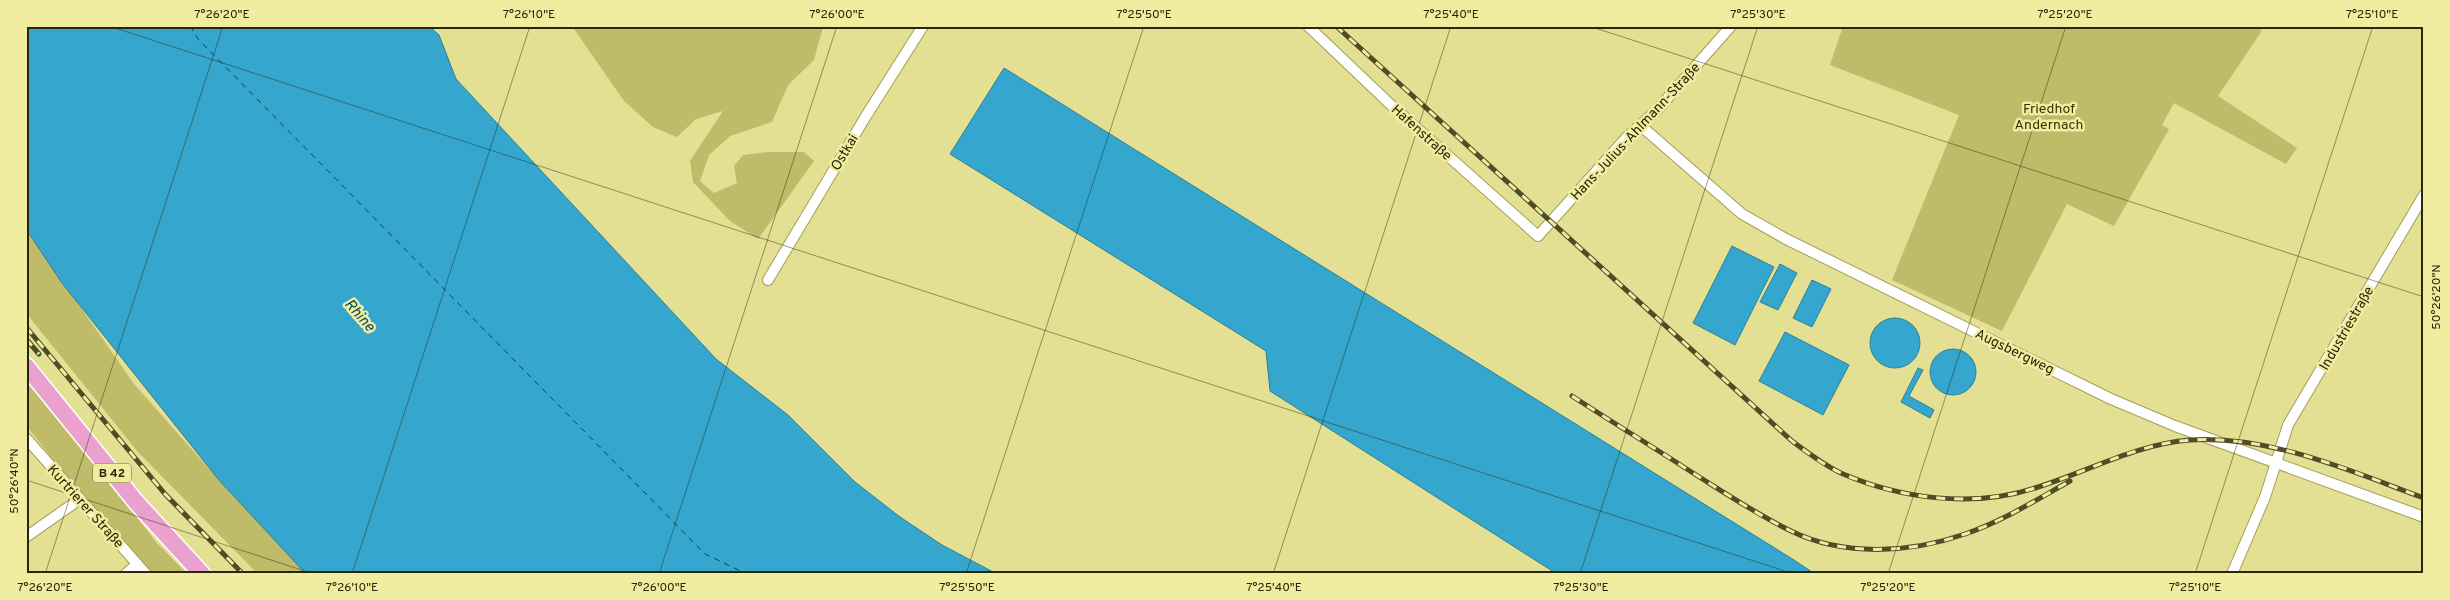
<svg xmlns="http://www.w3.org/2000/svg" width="2450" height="600" viewBox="0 0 2450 600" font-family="Overpass,sans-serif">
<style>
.green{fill:#bfbb68}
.water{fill:#35a6cd;stroke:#318092}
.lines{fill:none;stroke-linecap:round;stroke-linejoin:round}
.ferry{stroke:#03465b;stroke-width:1;stroke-dasharray:6 5;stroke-linecap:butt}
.minor-casing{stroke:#a39f55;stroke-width:12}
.primary-casing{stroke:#fff;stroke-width:19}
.minor{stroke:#fff;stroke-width:10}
.primary{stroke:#eba1cd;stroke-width:16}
.rail-casing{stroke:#4f4d25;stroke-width:5}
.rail{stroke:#f0eda0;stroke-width:3;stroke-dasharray:9;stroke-linecap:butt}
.ticks{fill:none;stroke:#292708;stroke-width:1;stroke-opacity:0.45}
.labels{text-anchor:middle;stroke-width:5;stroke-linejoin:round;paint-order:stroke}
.shield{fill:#f0eda0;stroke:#656236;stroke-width:1}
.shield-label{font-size:12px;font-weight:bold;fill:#292708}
.park-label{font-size:14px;fill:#353200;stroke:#f0eda0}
.street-label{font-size:14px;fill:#292708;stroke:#f0eda0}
.water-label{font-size:15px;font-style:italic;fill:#03465b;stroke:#f0eda0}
.neatline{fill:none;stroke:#292708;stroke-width:2}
.ticks-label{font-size:12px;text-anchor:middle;fill:#292708}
</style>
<rect width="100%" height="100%" fill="#e3df93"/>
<!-- green -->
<g class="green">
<polygon points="572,26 823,27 814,60 788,85 772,122 730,136 709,155 700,181 714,193 737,183 734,166 743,155 769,152 804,152 814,161 758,239 730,221 693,182 690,161 723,111 696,119 677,137 653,127 624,101"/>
<polygon points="1843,26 2261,26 2261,32 2218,96 2297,148 2286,164 2174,103 2162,125 2169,129 2114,226 2067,204 2002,331 1892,280 1959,115 1830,65"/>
<polygon points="26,229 134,384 218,479 306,574 258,574 138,452 26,313"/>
<polygon points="26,376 157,543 187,574 151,574 86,502 26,425"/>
</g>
<!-- water -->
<g class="water">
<polygon points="26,26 429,26 439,35 456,79 716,359 788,415 855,482 900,517 942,545 997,574 306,574 218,479 62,283 26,229"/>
<polygon points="1004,68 1794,560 1815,574 1557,574 1270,391 1266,351 950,154"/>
<polygon points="1732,246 1774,267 1735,345 1693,323"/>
<polygon points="1780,264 1797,273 1778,310 1760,302"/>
<polygon points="1812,280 1831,289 1812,327 1793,318"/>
<circle cx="1895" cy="343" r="25"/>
<polygon points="1785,332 1849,365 1823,415 1759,381"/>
<circle cx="1953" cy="372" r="23"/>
<polygon points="1918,368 1923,370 1909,396 1934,410 1930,418 1901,402"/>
</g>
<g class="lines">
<!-- ferry -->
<polyline class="ferry" points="190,26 198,39 705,554 747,574"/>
<defs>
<g id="minor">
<polyline points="1308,26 1391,105 1538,236 1626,138 1657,110 1731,26"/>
<polyline points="1640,125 1742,214 1786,239 2111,399 2175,426 2424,517"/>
<polyline points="768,280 866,116 923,26"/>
<polyline points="26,438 146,574"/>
<polyline points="26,537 80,499"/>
<polyline points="126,574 137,564"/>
<polyline points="2232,574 2265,497 2288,425 2424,195"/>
</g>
<polyline id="primary" points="26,366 136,502 202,574"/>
</defs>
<!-- minor casing -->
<use href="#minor" class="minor-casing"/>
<!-- primary casing -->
<use href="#primary" class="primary-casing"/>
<!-- minor -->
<use href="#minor" class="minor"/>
<!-- primary -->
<use href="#primary" class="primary"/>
<defs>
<g id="rail">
<path d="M1336,26L1792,441C1808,453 1825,466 1843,474C1902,499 1973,508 2035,488C2087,472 2136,444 2190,440C2271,435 2350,471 2424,498"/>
<polyline points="26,327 165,494 243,574"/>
<polyline points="26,339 39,354"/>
<path d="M1572,396C1612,422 1653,447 1693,473C1725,493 1758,515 1791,531C1844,557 1911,553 1965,534C2003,521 2036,500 2070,481"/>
</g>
</defs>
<!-- rail casing -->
<use href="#rail" class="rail-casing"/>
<!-- rail -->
<use href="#rail" class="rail"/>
</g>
<!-- ticks -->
<path class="ticks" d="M109,26L1794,574M1589,26L2424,297M26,480L314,574M45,574L223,26M352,574L530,26M659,574L837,26M966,574L1144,26M1273,574L1451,26M1580,574L1758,26M1888,574L2066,26M2195,574L2373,26"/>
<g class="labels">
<!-- shield labels -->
<rect class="shield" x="93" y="463.5" width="38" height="19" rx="4"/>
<g class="shield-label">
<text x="112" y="477">B 42</text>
</g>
<!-- park labels -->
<g class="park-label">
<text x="2049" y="113">Friedhof<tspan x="2049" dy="16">Andernach</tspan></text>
</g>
<!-- street labels -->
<g class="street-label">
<text transform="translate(1635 131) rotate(-47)" y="5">Hans-Julius-Ahlmann-Straße</text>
<text transform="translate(1422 132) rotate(42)" y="5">Hafenstraße</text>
<text transform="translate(844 152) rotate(-59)" y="5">Ostkai</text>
<text transform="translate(2346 328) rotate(-60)" y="5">Industriestraße</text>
<text transform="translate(2015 351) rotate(26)" y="5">Augsbergweg</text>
<text transform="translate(86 506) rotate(48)" y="5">Kurtrierer Straße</text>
</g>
<!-- water labels -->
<g class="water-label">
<text transform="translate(360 315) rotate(49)" y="5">Rhine</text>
</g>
</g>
<!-- border -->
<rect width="2450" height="600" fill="none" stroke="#f0eda0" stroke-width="55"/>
<rect x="28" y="28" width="2394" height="544" class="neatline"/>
<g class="ticks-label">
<text x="222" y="18">7°26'20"E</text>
<text x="529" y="18">7°26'10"E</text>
<text x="837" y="18">7°26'00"E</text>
<text x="1144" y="18">7°25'50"E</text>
<text x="1451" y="18">7°25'40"E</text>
<text x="1758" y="18">7°25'30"E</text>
<text x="2065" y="18">7°25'20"E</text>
<text x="2372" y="18">7°25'10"E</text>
<text transform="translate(2436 297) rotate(-90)" y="4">50°26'20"N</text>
<text transform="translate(14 481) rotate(-90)" y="4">50°26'40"N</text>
<text x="45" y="591">7°26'20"E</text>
<text x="352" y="591">7°26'10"E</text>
<text x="659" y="591">7°26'00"E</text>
<text x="967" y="591">7°25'50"E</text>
<text x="1274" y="591">7°25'40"E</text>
<text x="1581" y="591">7°25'30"E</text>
<text x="1888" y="591">7°25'20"E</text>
<text x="2195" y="591">7°25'10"E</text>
</g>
</svg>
